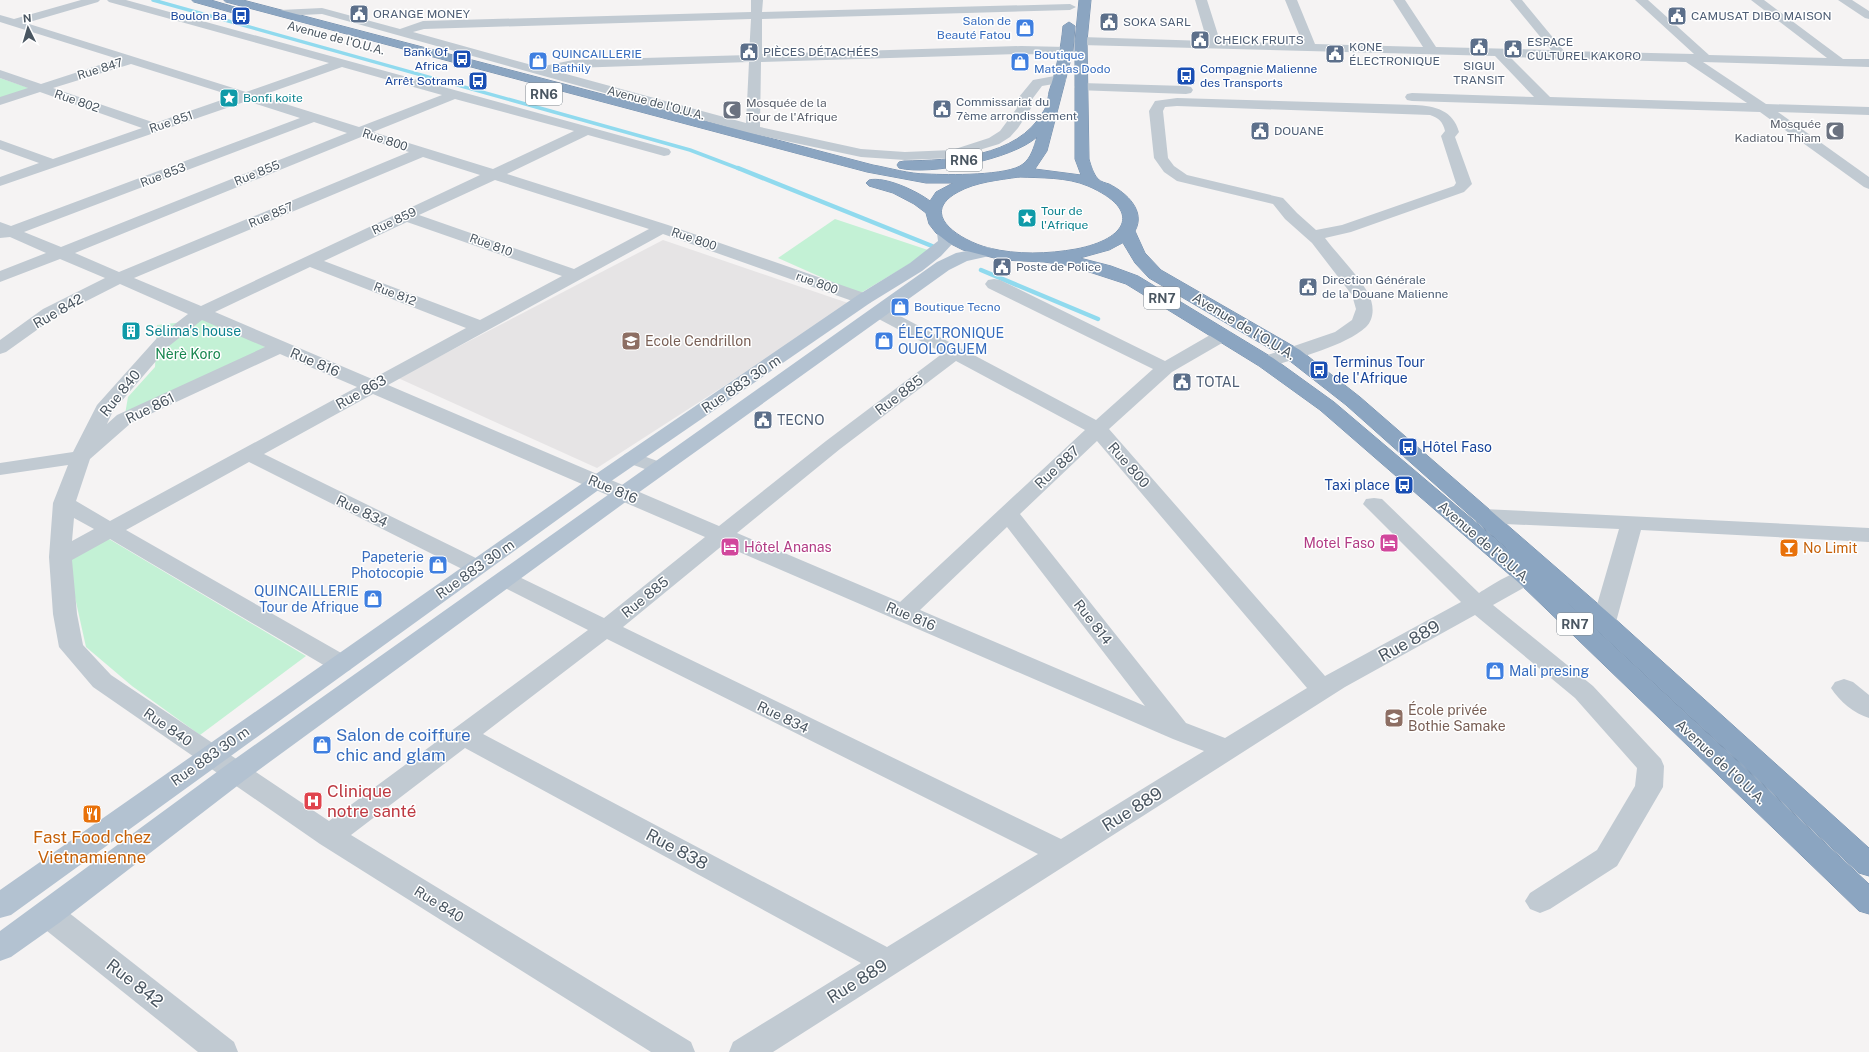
<svg xmlns="http://www.w3.org/2000/svg" width="1869" height="1052" viewBox="0 0 1869 1052" font-family="'Public Sans',sans-serif">
<style>
.education{fill:#e6e4e5}
.green{fill:#c3f1d5}
.lines{fill:none;stroke-linecap:round;stroke-linejoin:round}
.stream-far1{stroke:#90daee;stroke-width:3.5}
.stream{stroke:#90daee;stroke-width:4.5}
.highway-casing{stroke:#7690ad;stroke-width:1}
.minor{fill:#c1cad2;fill-rule:evenodd}
.major{fill:#b3c2d1;fill-rule:evenodd}
.highway{fill:#8ba5c1;fill-rule:evenodd}
.labels{text-anchor:middle;stroke-width:3;stroke-linejoin:round;paint-order:stroke}
.far-service-label{font-size:12px;fill:#4e5e75;stroke:#fff;text-anchor:start}
.far-transit-label{font-size:12px;fill:#164399;stroke:#fff;text-anchor:end}
.far-shop-label{font-size:12px;fill:#366cbe;stroke:#fff;text-anchor:start}
.far-street-label{font-size:12px;fill:#4a5661;stroke:#fff}
.far-culture-label{font-size:12px;fill:#0d838f;stroke:#fff;text-anchor:start}
.far-worship-label{font-size:12px;fill:#5b616d;stroke:#fff;text-anchor:start}
.shield{fill:#fff;stroke:#808990;stroke-width:1}
.shield-label{font-size:13px;font-weight:bold;fill:#4a5661}
.street-label{font-size:14px;fill:#4a5661;stroke:#fff}
.culture-label{font-size:14px;fill:#0d838f;stroke:#fff;text-anchor:start}
.shop-label{font-size:14px;fill:#366cbe;stroke:#fff;text-anchor:start}
.education-label{font-size:14px;fill:#785e54;stroke:#fff;text-anchor:start}
.park-label{font-size:14px;fill:#17864f;stroke:#fff}
.transit-label{font-size:14px;fill:#164399;stroke:#fff;text-anchor:start}
.service-label{font-size:14px;fill:#4e5e75;stroke:#fff;text-anchor:start}
.hotel-label{font-size:14px;fill:#b23c85;stroke:#fff;text-anchor:end}
.food-label{font-size:14px;fill:#c56008;stroke:#fff;text-anchor:start}
.near-street-label{font-size:17px;fill:#4a5661;stroke:#fff}
.near-shop-label{font-size:17px;fill:#366cbe;stroke:#fff;text-anchor:start}
.near-health-label{font-size:17px;fill:#be3a42;stroke:#fff;text-anchor:start}
.near-food-label{font-size:17px;fill:#c56008;stroke:#fff}
</style>
<rect width="100%" height="100%" fill="#f5f3f3"/>
<!-- education -->
<polygon class="education" points="663,240 851,304 597,468 398,378"/>
<!-- green -->
<g class="green">
<polygon points="0,78 32,89 0,99"/>
<polygon points="835,219 931,251 859,294 778,258"/>
<polygon points="211,319 271,350 124,420 128,397 155,367 157,325"/>
<polygon points="109,539 306,656 200,735 132,686 86,647 66,557"/>
</g>
<g class="lines">
<!-- stream-far1 -->
<polyline class="stream-far1" points="153,0 690,150 740,169"/>
<!-- stream -->
<g class="stream">
<polyline points="738,168 932,246"/>
<polyline points="981,270 1098,319"/>
</g>
<defs>
<g id="highway">
<polygon points="192,0 211,0 248,11 250,13 244,16 194,2"/>
<path d="M224,0H243L873,165C890,168 909,174 927,174C947,175 1009,176 1023,164C1031,158 1034,147 1037,137C1013,159 930,176 899,168L897,165L899,162L904,161C950,160 1017,158 1043,112C1047,107 1048,98 1049,92C1056,70 1061,49 1063,26L1069,22L1075,26L1073,51L1047,151L1035,169L1081,175L1075,159V41L1079,0H1091L1087,41L1089,159C1091,166 1093,173 1098,179C1101,182 1106,183 1109,184C1127,193 1146,211 1135,231L1145,253L1161,270L1300,350L1360,397L1612,616L1869,848V876L1859,873L1558,594L1869,884V914L1859,911L1518,582L1320,410L1259,366L1126,284L1071,266L1044,262L1002,260L963,250L949,243L936,233L929,224L926,213L914,204L893,193L869,186L866,183L869,180C885,176 917,191 930,201L936,192L953,183H926L867,172L226,2ZM1019,177C1041,178 1067,177 1088,186C1143,210 1128,239 1076,249C1048,254 1017,255 989,248C964,242 916,215 958,192C976,182 999,180 1019,177ZM1123,243L1135,263L1149,278L1286,358L1346,405L1512,553L1334,402L1273,358L1138,276L1111,266L1080,258L1109,250Z"/>
</g>
</defs>
<!-- highway casing -->
<use href="#highway" class="highway-casing"/>
<!-- minor -->
<g class="minor">
<path d="M81,0H100L98,2L26,23L246,92L329,63L109,2L107,0H126L669,149L671,152L669,155L664,156L588,135L507,174L668,225L870,295L873,299L870,303L864,304L858,303L663,234L388,385L719,526L826,441L943,353L873,316L870,312L873,308L879,307L885,308L1096,420L1153,369L988,288L985,284L988,280L994,279L1000,280L1165,361L1217,331L1223,330L1229,331L1232,335L1229,339L1172,372L1109,429L1325,676L1461,602L1363,504L1366,499L1374,498L1382,499L1479,593C1495,584 1516,567 1534,572L1538,577L1534,582L1493,605L1593,686L1661,759L1664,766L1663,787L1617,866L1550,909L1540,913L1530,909L1525,901L1530,893L1597,850L1635,786L1637,768L1575,698L1475,615L1345,687L773,1052H729L733,1042L861,963L465,748L351,835L691,1042L695,1052H651L320,844L93,687L59,647L53,614L49,557L53,503L68,465L0,475V463L73,452L97,405L157,338L188,314L120,284L55,317L6,352L0,354V340L43,309L105,278L60,259L0,282V271L46,253L10,237L0,238V222L11,226L300,118L247,101L0,186V177L39,163L0,149V140L53,159L142,128L40,92L0,105V97L28,88L0,78V70L41,84L118,59L0,22V15L14,19ZM131,64L233,96L155,123L53,88ZM342,67L442,95L359,127L260,96ZM455,99L574,131L493,169L373,132ZM314,122L347,133L61,247L24,232ZM361,137L409,152L119,272L75,253ZM423,157L480,175L201,306L134,278ZM495,180L649,229L574,269L419,215ZM407,222L562,276L480,320L324,261ZM310,267L466,328L372,379L215,312ZM202,320L265,347L117,415L107,424L113,411L169,346ZM280,354L357,387L110,521L76,501L90,459L131,423ZM956,361L1085,430L900,602L737,533L840,449ZM373,394L705,537L604,618L513,574L505,572L497,574L493,579L497,584L588,630L329,821L111,675L83,645L77,614L72,560L110,539L332,670L341,672L350,670L353,664L350,658L126,530L249,462L468,572L476,574L484,572L487,567L484,562L264,454ZM1097,441L1307,688L1225,738L1186,723L1020,514ZM74,518L94,529L72,541ZM1007,527L1145,706L920,610ZM723,545L1173,739L1204,751L1061,839L623,627ZM607,639L1038,854L887,947L483,734Z"/>
<path d="M751,0H763L762,12L1070,4L1076,7L1070,10L762,19V54L1021,46L1067,47L1071,48L1073,51L1071,54L1067,55L1021,54L761,62L760,127L861,149L905,152L952,150L989,138L1000,131L1017,108L1019,97L1033,80L1060,75L1065,76L1066,79L1065,82L1042,86L1033,98L1031,108L1018,128L1010,137L999,144L953,158L905,160L861,157L748,133L322,14L280,16L274,13L280,10L322,8L400,29L423,21L751,12ZM751,19L749,55L573,60L539,67L413,32L424,29ZM749,62L746,123L555,71L573,68Z"/>
<path d="M1195,0H1207L1220,41L1303,44L1285,0H1297L1315,44L1423,47L1393,0H1405L1436,47L1551,50L1510,0H1522L1564,51L1694,54L1635,0H1648L1709,55L1827,58L1751,0H1764L1843,59H1869V67L1703,62L1766,104L1869,107V115L1778,112L1869,177V189L1864,187L1760,112L1412,101L1407,100L1405,97L1407,94L1412,93L1534,97L1495,56L1081,45L1075,41L1081,37L1207,41ZM1510,57L1686,62L1747,103L1550,97Z"/>
<polygon points="1838,0 1852,0 1869,11 1869,19 1865,18"/>
<polygon points="1081,83 1186,86 1191,87 1193,90 1191,93 1186,94 1076,90 1074,87 1076,84"/>
<path d="M1177,98L1415,105C1435,106 1453,110 1459,132L1455,137L1472,184L1464,192L1351,232L1325,238C1337,254 1359,276 1368,293C1374,304 1375,318 1366,327C1345,346 1300,357 1273,366L1266,368L1259,366L1257,362L1259,358L1335,332L1352,320L1356,309L1352,295L1312,243L1285,219L1273,204L1177,181L1164,172L1154,158L1149,111L1155,101ZM1177,106L1430,115C1439,118 1443,122 1445,131L1441,136L1456,183L1454,186L1342,225L1316,230L1297,213L1283,198L1187,175L1174,166L1168,158L1163,111L1165,107Z"/>
<polygon points="632,452 666,464 669,468 666,472 659,474 625,462 622,458 625,454"/>
<polygon points="1483,509 1869,528 1869,542 1641,530 1616,622 1612,628 1604,630 1596,628 1592,622 1619,529 1483,523 1475,521 1472,516 1475,511"/>
<path d="M1844,679L1853,682L1869,695V718C1855,714 1839,701 1831,688L1835,682Z"/>
<polygon points="48,902 59,905 234,1042 238,1052 198,1052 37,923 33,914 37,905"/>
</g>
<!-- major -->
<g class="major">
<polygon points="945,228 951,230 953,233 954,242 941,256 922,271 870,303 604,486 11,915 0,918 0,890 590,478 858,295 910,263 938,241 937,233 939,230"/>
<polygon points="988,247 994,249 996,252 994,255 967,261 949,270 631,498 245,780 59,923 11,957 0,961 0,931 225,766 937,262 956,253"/>
</g>
<!-- highway -->
<use href="#highway" class="highway"/>
</g>
<!-- icons -->
<defs>
<symbol id="civic-square" viewBox="-11 -11 22 22"><rect x="-9" y="-9" width="18" height="18" rx="4" fill="#5c6f8a" stroke="#fff"/><path d="M-.6-6.5H3V-4.5H.6V-3L4-1V1h2V6H-6V1h2V-1L-.6-3ZM-1.2 2.5V6h2.4V2.5Z" fill="#fff"/></symbol>
<symbol id="bus-square" viewBox="-11 -11 22 22"><rect x="-9" y="-9" width="18" height="18" rx="4" fill="#1a4fb4" stroke="#fff"/><path d="M-5-6H5V4H4V6H2V4H-2V6H-4V4H-5ZM-3.5-4V0h7V-4ZM-3.5 1.2v1.5H-2V1.2ZM2 1.2v1.5H3.5V1.2Z" fill="#fff"/></symbol>
<symbol id="shop-square" viewBox="-11 -11 22 22"><rect x="-9" y="-9" width="18" height="18" rx="4" fill="#3f7fe0" stroke="#fff"/><path d="M-5-2.5h2.3a2.7 3.5 0 0 1 5.4 0H5L5.5 6h-11ZM-1.5-2.5h3a1.5 2.3 0 0 0-3 0Z" fill="#fff"/></symbol>
<symbol id="sight-square" viewBox="-11 -11 22 22"><rect x="-9" y="-9" width="18" height="18" rx="4" fill="#0f9aa8" stroke="#fff"/><path d="M0-6L1.8-2.2L6-1.7L2.9 1.2L3.7 5.4L0 3.3L-3.7 5.4L-2.9 1.2L-6-1.7L-1.8-2.2Z" fill="#fff"/></symbol>
<symbol id="mosque-square" viewBox="-11 -11 22 22"><rect x="-9" y="-9" width="18" height="18" rx="4" fill="#6b7280" stroke="#fff"/><path d="M3.5-4.9A6 6 0 1 0 3.5 4.9A5 5 0 1 1 3.5-4.9Z" fill="#fff"/></symbol>
<symbol id="building-square" viewBox="-11 -11 22 22"><rect x="-9" y="-9" width="18" height="18" rx="4" fill="#0f9aa8" stroke="#fff"/><path d="M-4-6H4V6H1V3H-1V6H-4ZM-2.5-4.3h1.7v1.8h-1.7ZM.8-4.3h1.7v1.8H.8ZM-2.5-1h1.7V.8h-1.7ZM.8-1h1.7V.8H.8Z" fill="#fff"/></symbol>
<symbol id="school-square" viewBox="-11 -11 22 22"><rect x="-9" y="-9" width="18" height="18" rx="4" fill="#8d6e63" stroke="#fff"/><path d="M0-5L7-2L0 1L-7-2ZM-4 1L0 2.5L4 1V4Q0 6-4 4Z" fill="#fff"/></symbol>
<symbol id="hotel-square" viewBox="-11 -11 22 22"><rect x="-9" y="-9" width="18" height="18" rx="4" fill="#d1479c" stroke="#fff"/><path d="M-6-4.5h1.5V1H6V5H4.5V3h-9V5H-6ZM-4 0a1.8 1.8 0 1 1 3.6 0ZM.5 0V-2.5h3Q6-2.5 6 0Z" fill="#fff"/></symbol>
<symbol id="bar-square" viewBox="-11 -11 22 22"><rect x="-9" y="-9" width="18" height="18" rx="4" fill="#e8710a" stroke="#fff"/><path d="M-6-5H6L.8 .8V4.5H3.5V6h-7V4.5H-.8V.8Z" fill="#fff"/></symbol>
<symbol id="hospital-square" viewBox="-11 -11 22 22"><rect x="-9" y="-9" width="18" height="18" rx="4" fill="#e0444e" stroke="#fff"/><path d="M-5-5h3v3.5h4V-5h3V5h-3V1.5h-4V5h-3Z" fill="#fff"/></symbol>
<symbol id="restaurant-square" viewBox="-11 -11 22 22"><rect x="-9" y="-9" width="18" height="18" rx="4" fill="#e8710a" stroke="#fff"/><path d="M-5-6h1v4h1v-4h1v4h1v-4h1v5L-1.5 .5V6h-2V.5L-5-1ZM5-6V6H3V1.5H1.5Q1.5-4 5-6Z" fill="#fff"/></symbol>
</defs>
<g fill-rule="evenodd">
<use href="#civic-square" x="348" y="3" width="22" height="22"/>
<use href="#bus-square" x="230" y="5" width="22" height="22"/>
<use href="#civic-square" x="1666" y="5" width="22" height="22"/>
<use href="#civic-square" x="1098" y="11" width="22" height="22"/>
<use href="#shop-square" x="1014" y="17" width="22" height="22"/>
<use href="#civic-square" x="1189" y="29" width="22" height="22"/>
<use href="#civic-square" x="1468" y="36" width="22" height="22"/>
<use href="#civic-square" x="1502" y="38" width="22" height="22"/>
<use href="#civic-square" x="738" y="41" width="22" height="22"/>
<use href="#civic-square" x="1324" y="43" width="22" height="22"/>
<use href="#bus-square" x="451" y="48" width="22" height="22"/>
<use href="#shop-square" x="527" y="50" width="22" height="22"/>
<use href="#shop-square" x="1009" y="51" width="22" height="22"/>
<use href="#bus-square" x="1175" y="65" width="22" height="22"/>
<use href="#bus-square" x="467" y="70" width="22" height="22"/>
<use href="#sight-square" x="218" y="87" width="22" height="22"/>
<use href="#civic-square" x="931" y="98" width="22" height="22"/>
<use href="#mosque-square" x="721" y="99" width="22" height="22"/>
<use href="#civic-square" x="1249" y="120" width="22" height="22"/>
<use href="#mosque-square" x="1824" y="120" width="22" height="22"/>
<use href="#sight-square" x="1016" y="207" width="22" height="22"/>
<use href="#civic-square" x="991" y="256" width="22" height="22"/>
<use href="#civic-square" x="1297" y="276" width="22" height="22"/>
<use href="#shop-square" x="889" y="296" width="22" height="22"/>
<use href="#building-square" x="120" y="320" width="22" height="22"/>
<use href="#school-square" x="620" y="330" width="22" height="22"/>
<use href="#shop-square" x="873" y="330" width="22" height="22"/>
<use href="#bus-square" x="1308" y="359" width="22" height="22"/>
<use href="#civic-square" x="1171" y="371" width="22" height="22"/>
<use href="#civic-square" x="752" y="409" width="22" height="22"/>
<use href="#bus-square" x="1397" y="436" width="22" height="22"/>
<use href="#bus-square" x="1393" y="474" width="22" height="22"/>
<use href="#hotel-square" x="1378" y="532" width="22" height="22"/>
<use href="#hotel-square" x="719" y="536" width="22" height="22"/>
<use href="#bar-square" x="1778" y="537" width="22" height="22"/>
<use href="#shop-square" x="427" y="554" width="22" height="22"/>
<use href="#shop-square" x="362" y="588" width="22" height="22"/>
<use href="#shop-square" x="1484" y="660" width="22" height="22"/>
<use href="#school-square" x="1383" y="707" width="22" height="22"/>
<use href="#shop-square" x="311" y="734" width="22" height="22"/>
<use href="#hospital-square" x="302" y="790" width="22" height="22"/>
<use href="#restaurant-square" x="81" y="803" width="22" height="22"/>
</g>
<g class="labels">
<!-- far-service labels -->
<g class="far-service-label">
<text x="373" y="18">ORANGE MONEY</text>
<text x="1691" y="20">CAMUSAT DIBO MAISON</text>
<text x="1123" y="26">SOKA SARL</text>
<text x="1214" y="44">CHEICK FRUITS</text>
<text x="1527" y="46">ESPACE<tspan x="1527" dy="14">CULTUREL KAKORO</tspan></text>
<text x="1349" y="51">KONE<tspan x="1349" dy="14">ÉLECTRONIQUE</tspan></text>
<text x="763" y="56">PIÈCES DÉTACHÉES</text>
<text x="1479" y="70" text-anchor="middle">SIGUI<tspan x="1479" dy="14">TRANSIT</tspan></text>
<text x="956" y="106">Commissariat du<tspan x="956" dy="14">7ème arrondissement</tspan></text>
<text x="1274" y="135">DOUANE</text>
<text x="1016" y="271">Poste de Police</text>
<text x="1322" y="284">Direction Générale<tspan x="1322" dy="14">de la Douane Malienne</tspan></text>
</g>
<!-- far-transit labels -->
<g class="far-transit-label">
<text x="227" y="20">Boulon Ba</text>
<text x="448" y="56">Bank Of<tspan x="448" dy="14">Africa</tspan></text>
<text x="1200" y="73" text-anchor="start">Compagnie Malienne<tspan x="1200" dy="14">des Transports</tspan></text>
<text x="464" y="85">Arrêt Sotrama</text>
</g>
<!-- far-shop labels -->
<g class="far-shop-label">
<text x="1011" y="25" text-anchor="end">Salon de<tspan x="1011" dy="14">Beauté Fatou</tspan></text>
<text x="552" y="58">QUINCAILLERIE<tspan x="552" dy="14">Bathily</tspan></text>
<text x="1034" y="59">Boutique<tspan x="1034" dy="14">Matelas Dodo</tspan></text>
<text x="914" y="311">Boutique Tecno</text>
</g>
<!-- far-street labels -->
<g class="far-street-label">
<text transform="translate(336 38) rotate(15)" y="4">Avenue de l'O.U.A.</text>
<text transform="translate(100 69) rotate(-17)" y="4">Rue 847</text>
<text transform="translate(77 101) rotate(19)" y="4">Rue 802</text>
<text transform="translate(656 103) rotate(15)" y="4">Avenue de l'O.U.A.</text>
<text transform="translate(171 122) rotate(-19)" y="4">Rue 851</text>
<text transform="translate(385 140) rotate(18)" y="4">Rue 800</text>
<text transform="translate(257 173) rotate(-22)" y="4">Rue 855</text>
<text transform="translate(163 175) rotate(-21)" y="4">Rue 853</text>
<text transform="translate(271 215) rotate(-23)" y="4">Rue 857</text>
<text transform="translate(394 221) rotate(-25)" y="4">Rue 859</text>
<text transform="translate(694 239) rotate(19)" y="4">Rue 800</text>
<text transform="translate(491 245) rotate(20)" y="4">Rue 810</text>
<text transform="translate(817 283) rotate(20)" y="4">rue 800</text>
<text transform="translate(395 294) rotate(21)" y="4">Rue 812</text>
</g>
<!-- far-culture labels -->
<g class="far-culture-label">
<text x="243" y="102">Bonfi koite</text>
<text x="1041" y="215">Tour de<tspan x="1041" dy="14">l'Afrique</tspan></text>
</g>
<!-- far-worship labels -->
<g class="far-worship-label">
<text x="746" y="107">Mosquée de la<tspan x="746" dy="14">Tour de l'Afrique</tspan></text>
<text x="1821" y="128" text-anchor="end">Mosquée<tspan x="1821" dy="14">Kadiatou Thiam</tspan></text>
</g>
<!-- shield labels -->
<g class="shield">
<rect x="526" y="83" width="36" height="22" rx="3"/>
<rect x="946" y="149" width="36" height="22" rx="3"/>
<rect x="1144" y="287" width="36" height="22" rx="3"/>
<rect x="1557" y="613" width="36" height="22" rx="3"/>
</g>
<g class="shield-label">
<text x="544" y="99">RN6</text>
<text x="964" y="165">RN6</text>
<text x="1162" y="303">RN7</text>
<text x="1575" y="629">RN7</text>
</g>
<!-- street labels -->
<g class="street-label">
<text transform="translate(58 311) rotate(-30)" y="5">Rue 842</text>
<text transform="translate(1244 326) rotate(31)" y="5">Avenue de l'O.U.A.</text>
<text transform="translate(315 362) rotate(23)" y="5">Rue 816</text>
<text transform="translate(741 384) rotate(-34)" y="5">Rue 883 30 m</text>
<text transform="translate(361 392) rotate(-29)" y="5">Rue 863</text>
<text transform="translate(120 393) rotate(-51)" y="5">Rue 840</text>
<text transform="translate(899 395) rotate(-37)" y="5">Rue 885</text>
<text transform="translate(150 408) rotate(-26)" y="5">Rue 861</text>
<text transform="translate(1129 465) rotate(49)" y="5">Rue 800</text>
<text transform="translate(1057 467) rotate(-43)" y="5">Rue 887</text>
<text transform="translate(613 489) rotate(23)" y="5">Rue 816</text>
<text transform="translate(362 511) rotate(26)" y="5">Rue 834</text>
<text transform="translate(1484 542) rotate(41)" y="5">Avenue de l'O.U.A.</text>
<text transform="translate(475 569) rotate(-35)" y="5">Rue 883 30 m</text>
<text transform="translate(645 597) rotate(-39)" y="5">Rue 885</text>
<text transform="translate(911 616) rotate(23)" y="5">Rue 816</text>
<text transform="translate(1093 622) rotate(52)" y="5">Rue 814</text>
<text transform="translate(783 717) rotate(26)" y="5">Rue 834</text>
<text transform="translate(168 727) rotate(35)" y="5">Rue 840</text>
<text transform="translate(210 756) rotate(-35)" y="5">Rue 883 30 m</text>
<text transform="translate(1721 762) rotate(43)" y="5">Avenue de l'O.U.A.</text>
<text transform="translate(439 904) rotate(32)" y="5">Rue 840</text>
</g>
<!-- culture labels -->
<g class="culture-label">
<text x="145" y="336">Selima's house</text>
</g>
<!-- shop labels -->
<g class="shop-label">
<text x="898" y="338">ÉLECTRONIQUE<tspan x="898" dy="16">OUOLOGUEM</tspan></text>
<text x="424" y="562" text-anchor="end">Papeterie<tspan x="424" dy="16">Photocopie</tspan></text>
<text x="359" y="596" text-anchor="end">QUINCAILLERIE<tspan x="359" dy="16">Tour de Afrique</tspan></text>
<text x="1509" y="676">Mali presing</text>
</g>
<!-- education labels -->
<g class="education-label">
<text x="645" y="346">Ecole Cendrillon</text>
<text x="1408" y="715">École privée<tspan x="1408" dy="16">Bothie Samake</tspan></text>
</g>
<!-- park labels -->
<g class="park-label">
<text x="188" y="359">Nèrè Koro</text>
</g>
<!-- transit labels -->
<g class="transit-label">
<text x="1333" y="367">Terminus Tour<tspan x="1333" dy="16">de l'Afrique</tspan></text>
<text x="1422" y="452">Hôtel Faso</text>
<text x="1390" y="490" text-anchor="end">Taxi place</text>
</g>
<!-- service labels -->
<g class="service-label">
<text x="1196" y="387">TOTAL</text>
<text x="777" y="425">TECNO</text>
</g>
<!-- hotel labels -->
<g class="hotel-label">
<text x="1375" y="548">Motel Faso</text>
<text x="744" y="552" text-anchor="start">Hôtel Ananas</text>
</g>
<!-- food labels -->
<g class="food-label">
<text x="1803" y="553">No Limit</text>
</g>
<!-- near-street labels -->
<g class="near-street-label">
<text transform="translate(1409 641) rotate(-29)" y="6">Rue 889</text>
<text transform="translate(1132 809) rotate(-32)" y="6">Rue 889</text>
<text transform="translate(677 849) rotate(28)" y="6">Rue 838</text>
<text transform="translate(857 981) rotate(-32)" y="6">Rue 889</text>
<text transform="translate(135 983) rotate(38)" y="6">Rue 842</text>
</g>
<!-- near-shop labels -->
<g class="near-shop-label">
<text x="336" y="741">Salon de coiffure<tspan x="336" dy="20">chic and glam</tspan></text>
</g>
<!-- near-health labels -->
<g class="near-health-label">
<text x="327" y="797">Clinique<tspan x="327" dy="20">notre santé</tspan></text>
</g>
<!-- near-food labels -->
<g class="near-food-label">
<text x="92" y="843">Fast Food chez<tspan x="92" dy="20">Vietnamienne</tspan></text>
</g>
</g>
<!-- north arrow -->
<g transform="translate(28 28) rotate(355)" stroke="#ffffff" stroke-width="3" paint-order="stroke">
<path d="M0-3L7 15L0 10L-7 15Z" fill="#4a5661"/>
<text y="-6" font-size="11" font-weight="bold" text-anchor="middle" fill="#4a5661">N</text>
</g>
</svg>
